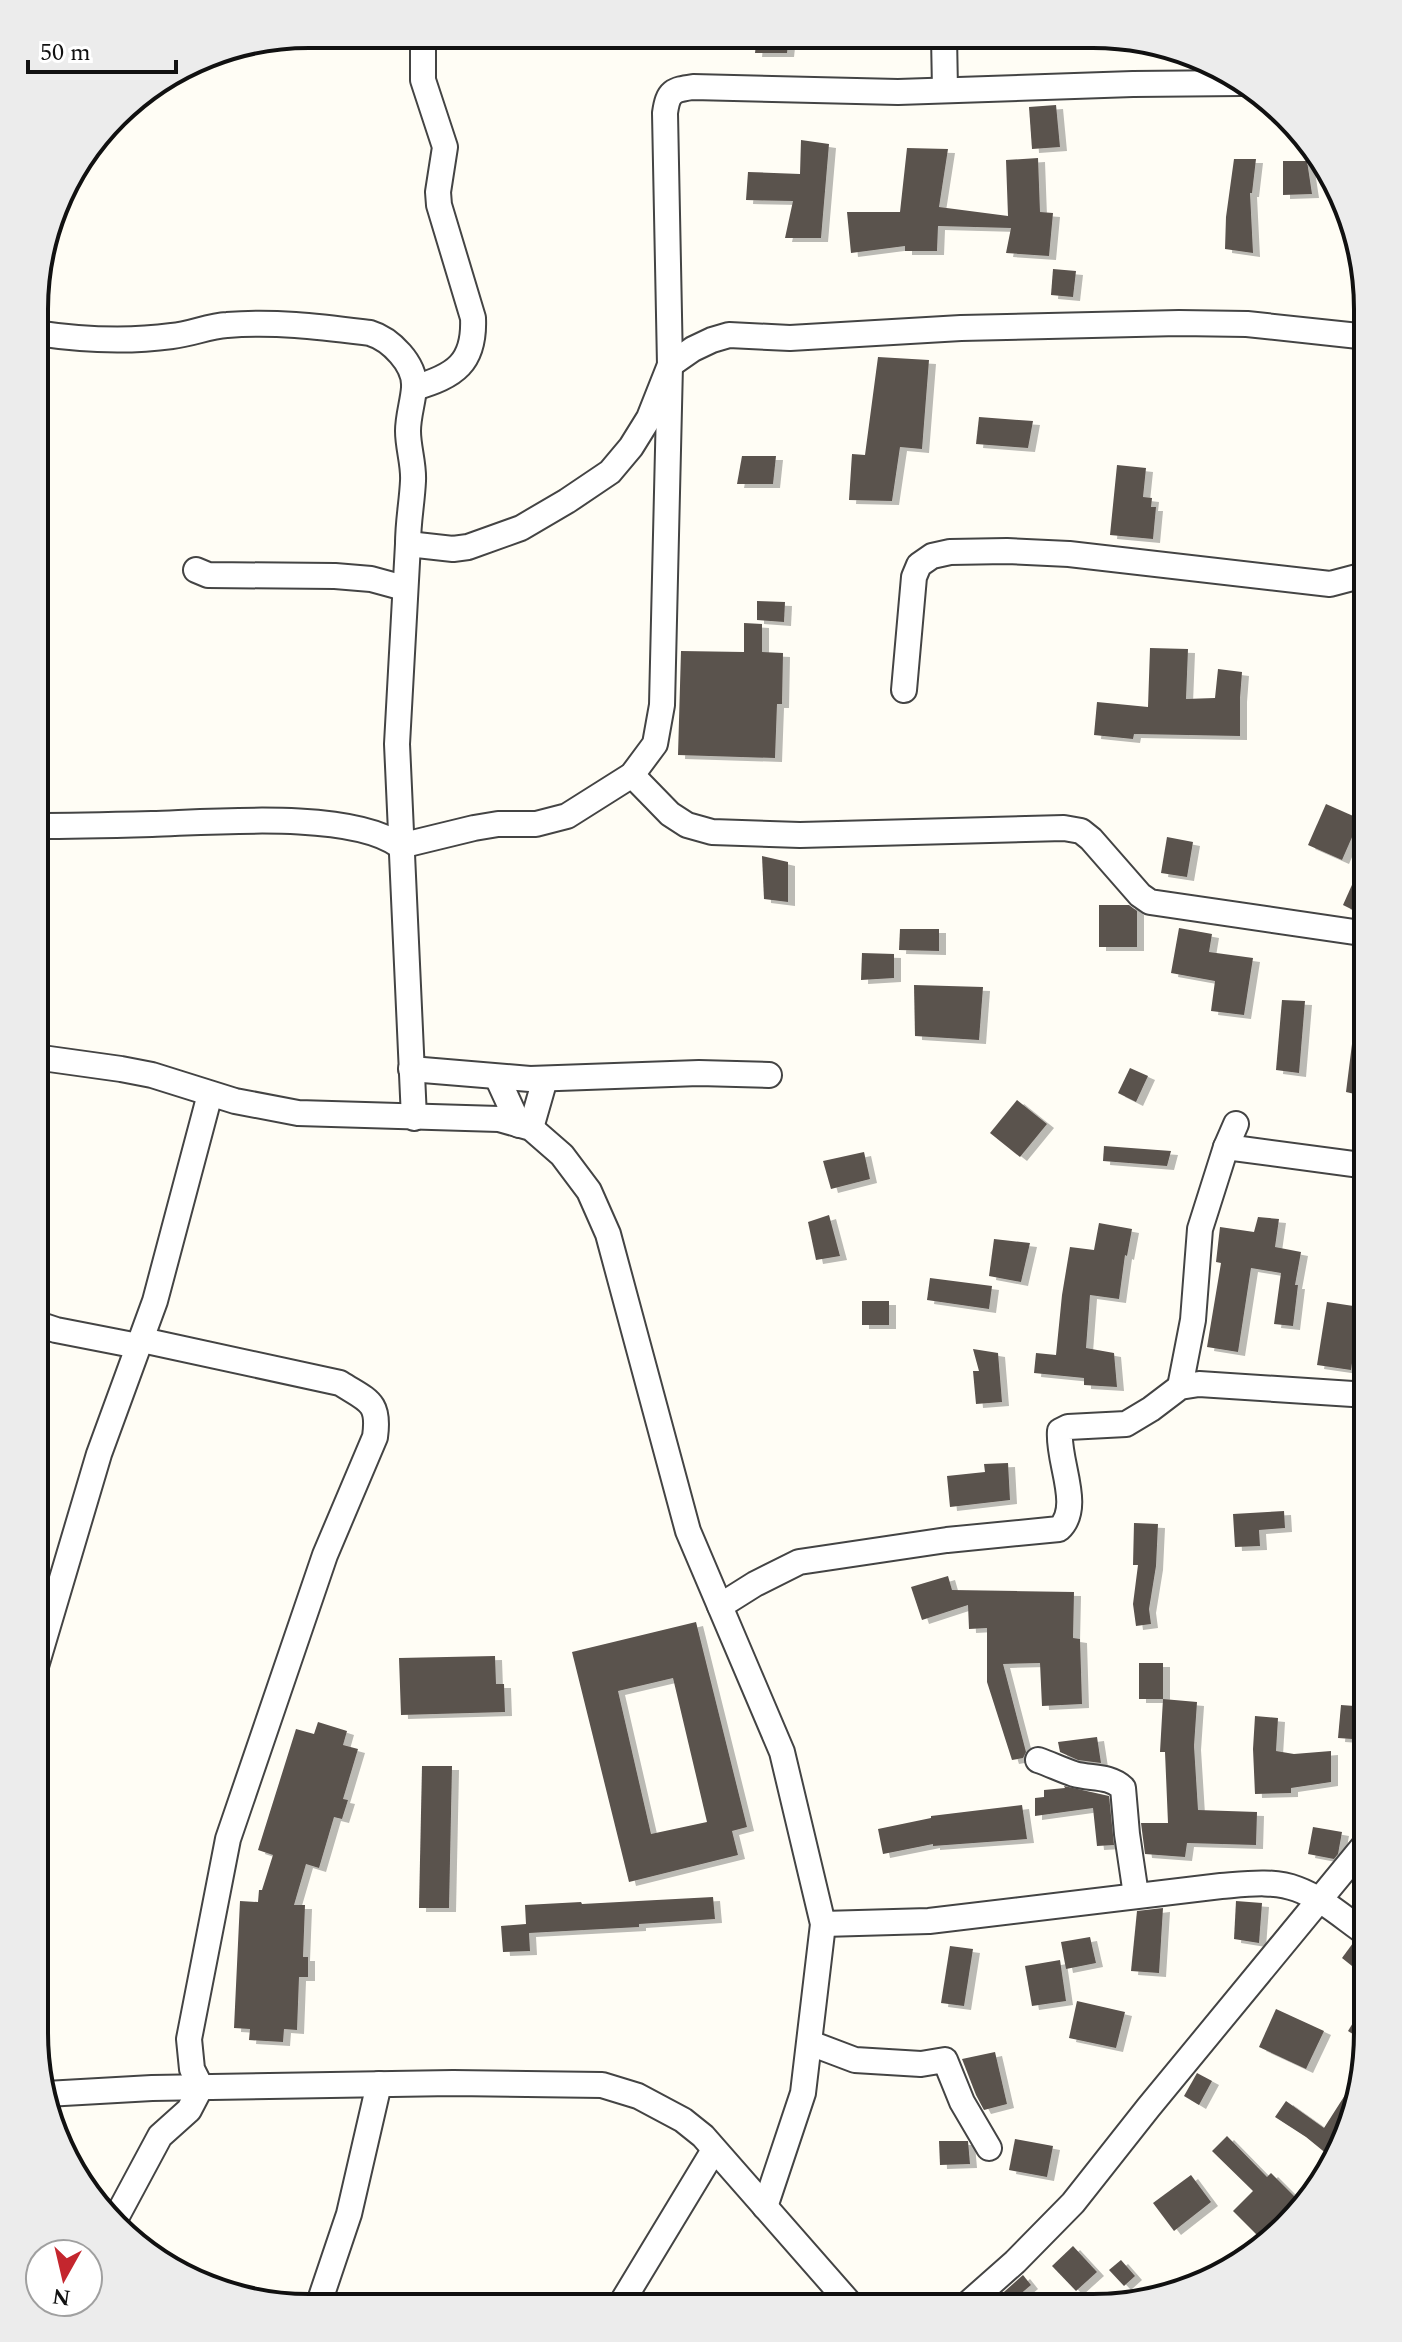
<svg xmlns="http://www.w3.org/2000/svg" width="1402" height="2342" viewBox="0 0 1402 2342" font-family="Spectral,serif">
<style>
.building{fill:#5a524d;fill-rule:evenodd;filter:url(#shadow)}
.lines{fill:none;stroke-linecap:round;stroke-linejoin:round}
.minor-casing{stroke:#444;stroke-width:28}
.minor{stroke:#fff;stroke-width:24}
.rim{fill:none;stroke:#111;stroke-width:4}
</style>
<defs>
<filter id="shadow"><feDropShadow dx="7" dy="4" stdDeviation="0" flood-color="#0004"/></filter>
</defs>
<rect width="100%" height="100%" fill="#fffdf5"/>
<!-- building -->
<g class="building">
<polygon points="757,35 789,35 787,53 755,53"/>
<polygon points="1056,105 1060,147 1032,149 1029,107"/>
<polygon points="801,140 829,144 821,238 785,238 793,201 746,200 748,172 800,174"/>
<polygon points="907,148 948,149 939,207 1008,216 1006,160 1038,158 1040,212 1053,213 1049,256 1006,253 1011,228 938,226 937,251 905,251 905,246 851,253 847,212 900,212"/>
<polygon points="1234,159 1256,159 1252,193 1250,193 1253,253 1225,249 1226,217"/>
<polygon points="1283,161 1307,161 1312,194 1283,195"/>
<polygon points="1053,269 1076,271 1073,297 1051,295"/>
<polygon points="878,357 929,360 922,449 900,447 892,501 849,500 852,454 865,455"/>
<polygon points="979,417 1033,421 1028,448 976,444"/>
<polygon points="742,456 776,456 773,484 737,484"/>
<polygon points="1117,465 1146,468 1143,497 1152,498 1151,507 1156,507 1153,539 1110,535"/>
<polygon points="757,601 785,602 784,622 757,620"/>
<polygon points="744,623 762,624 762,652 783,653 782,704 777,704 775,758 678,755 681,651 744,652"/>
<polygon points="1150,648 1188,649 1186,699 1215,698 1218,669 1242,672 1240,698 1240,736 1134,734 1133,739 1094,735 1097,702 1148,707"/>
<polygon points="1326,804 1360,819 1342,860 1308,845"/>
<polygon points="1167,837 1193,842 1187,877 1161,873"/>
<polygon points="1368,849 1368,894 1359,913 1343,905"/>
<polygon points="762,856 788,862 788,902 764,899"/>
<polygon points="1099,905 1129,905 1137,911 1137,947 1099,947"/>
<polygon points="1179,928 1212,934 1209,952 1253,958 1244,1015 1211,1011 1215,981 1171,973"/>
<polygon points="900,929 939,929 939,951 899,950"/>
<polygon points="862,953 894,954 894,978 861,980"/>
<polygon points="914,985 983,987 979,1040 915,1036"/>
<polygon points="1282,1000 1305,1001 1299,1073 1276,1070"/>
<polygon points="1352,1044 1368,1047 1368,1097 1346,1092"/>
<polygon points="1130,1068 1148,1076 1136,1102 1118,1093"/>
<polygon points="1017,1100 1047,1124 1020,1157 990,1133"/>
<polygon points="1104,1146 1171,1151 1167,1166 1103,1161"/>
<polygon points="864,1152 870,1179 831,1189 823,1161"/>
<polygon points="829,1215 840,1256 816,1260 808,1222"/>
<polygon points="1258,1217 1279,1219 1275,1247 1301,1252 1295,1285 1298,1285 1293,1326 1274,1324 1281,1273 1251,1268 1238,1352 1207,1347 1221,1263 1216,1262 1220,1227 1254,1232"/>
<polygon points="1099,1223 1132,1229 1127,1256 1125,1255 1119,1299 1090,1295 1086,1348 1114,1353 1117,1387 1084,1385 1084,1378 1034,1373 1036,1353 1056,1355 1062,1295 1070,1247 1094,1250"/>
<polygon points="994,1239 1030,1243 1021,1282 989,1276"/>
<polygon points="930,1278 992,1286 989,1309 927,1300"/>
<rect x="862" y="1301" width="27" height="24"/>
<polygon points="1327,1302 1360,1307 1351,1370 1317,1365"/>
<polygon points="973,1349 998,1353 1002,1402 976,1404 973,1371 979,1371"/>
<polygon points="1008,1463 1010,1500 950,1507 947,1476 985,1472 984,1464"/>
<polygon points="1284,1511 1285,1528 1259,1530 1260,1546 1235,1547 1233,1514"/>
<polygon points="1134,1523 1158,1524 1156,1566 1149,1609 1151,1624 1136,1626 1133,1604 1138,1565 1133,1565"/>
<polygon points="948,1576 952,1590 1074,1592 1073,1638 1080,1639 1082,1704 1042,1706 1040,1663 1003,1664 1026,1752 1023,1758 1012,1760 987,1682 987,1628 969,1629 968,1605 922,1620 911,1587"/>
<path d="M696,1622L747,1827L732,1831L738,1855L629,1882L572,1652ZM673,1678L707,1822L651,1834L618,1691Z"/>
<polygon points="495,1656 496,1684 504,1684 505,1712 401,1715 399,1658"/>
<rect x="1139" y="1663" width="24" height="36"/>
<polygon points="1163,1699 1197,1702 1194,1746 1198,1810 1257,1812 1256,1845 1187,1843 1185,1857 1145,1854 1141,1823 1168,1823 1165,1752 1160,1752"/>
<polygon points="1341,1705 1368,1707 1367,1740 1338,1738"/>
<polygon points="1255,1716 1278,1718 1276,1751 1294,1754 1331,1751 1331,1782 1291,1788 1291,1793 1255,1794 1253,1749"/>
<polygon points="318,1722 347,1731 343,1745 358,1749 343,1799 348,1800 342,1819 334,1817 319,1868 306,1864 294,1905 305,1905 303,1957 308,1957 308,1977 299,1977 297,2030 284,2029 283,2042 249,2040 250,2029 234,2028 240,1901 258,1902 259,1890 262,1890 273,1855 258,1850 296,1729 314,1734"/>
<polygon points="1097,1737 1101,1763 1078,1760 1060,1752 1058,1742"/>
<polygon points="422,1766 452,1766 449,1908 419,1908"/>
<polygon points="1064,1786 1109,1796 1114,1845 1097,1846 1093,1808 1035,1816 1035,1798 1044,1797 1044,1790 1065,1788"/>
<polygon points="1022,1805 1027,1839 933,1846 933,1844 883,1854 878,1829 931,1818 931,1816"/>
<polygon points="1313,1827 1342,1832 1338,1854 1334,1859 1308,1854"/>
<polygon points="713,1897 715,1919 639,1924 639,1927 529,1933 530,1951 503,1952 501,1926 526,1924 525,1905 581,1902 582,1904"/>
<polygon points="1236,1901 1262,1903 1259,1943 1234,1939"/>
<polygon points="1163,1908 1159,1973 1131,1971 1137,1911"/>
<polygon points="1090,1937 1096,1963 1066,1969 1061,1942"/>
<polygon points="1353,1943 1367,1949 1367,1978 1342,1958"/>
<polygon points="950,1946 973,1949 964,2006 941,2003"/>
<polygon points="1060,1960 1066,2001 1032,2006 1025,1966"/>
<polygon points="1367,2000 1367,2043 1348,2031"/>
<polygon points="1077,2001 1125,2012 1116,2048 1069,2038"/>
<polygon points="1276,2009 1324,2031 1306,2069 1259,2047"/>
<polygon points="995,2052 1007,2104 984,2110 976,2095 962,2059"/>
<polygon points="1361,2070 1363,2071 1353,2122 1333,2159 1306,2137 1275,2117 1286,2101 1324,2128"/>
<polygon points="1197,2073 1212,2081 1199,2105 1184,2096"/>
<polygon points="1227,2136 1267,2177 1271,2173 1304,2206 1261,2239 1233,2211 1253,2191 1212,2151"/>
<polygon points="1015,2139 1053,2146 1047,2177 1009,2170"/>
<polygon points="939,2141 968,2141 970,2164 940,2165"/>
<polygon points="1191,2175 1211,2202 1174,2231 1153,2203"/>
<polygon points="1073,2246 1097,2272 1076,2291 1052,2266"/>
<polygon points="1121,2260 1135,2276 1124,2286 1109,2270"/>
<polygon points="1023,2275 1031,2285 1004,2308 986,2308"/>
</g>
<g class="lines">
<defs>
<g id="minor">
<polyline points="944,36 945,90"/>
<path d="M36,333C82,340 127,342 172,336C191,334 209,326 227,325C276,321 321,327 370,333C390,339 416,364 414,388C413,402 408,416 408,431C408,448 414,464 413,481C412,503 408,521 408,544L397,744L414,1118"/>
<path d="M414,388C455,376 475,363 473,318L439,205L438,192L445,147L423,80V34"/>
<polyline points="408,544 453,549 468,547 521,528 567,501 610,472 631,447 649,418 670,365 693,349 712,340 729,335 790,338 961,328 1179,323 1247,324 1368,337"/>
<polyline points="196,570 208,575 335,576 371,579 404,588"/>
<polyline points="904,690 914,577 919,565 932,556 950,552 1007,551 1069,554 1330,584 1368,574"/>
<polyline points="632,775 670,814 687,825 712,832 800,835 1064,828 1081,831 1091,839 1140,895 1150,902 1368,934"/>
<path d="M36,826C74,826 114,825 152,824C213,822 352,810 400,846L474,828L498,824H536L567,816L632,775L655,744L662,705L670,365L665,113C668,91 673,90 693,87L898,92L1133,84L1241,83"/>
<polyline points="35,1057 121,1069 152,1075 235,1101 298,1113 499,1119 531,1128 562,1155 589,1191 608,1234 688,1531 782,1752 823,1924 803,2093 765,2207"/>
<polyline points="411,1069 530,1079 699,1073 769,1075"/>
<polyline points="497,1077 519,1125"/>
<polyline points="531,1128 545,1079"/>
<polyline points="1226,1147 1368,1166"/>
<polyline points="35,1323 56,1330 138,1346"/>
<polyline points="1180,1387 1193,1320 1200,1229 1226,1147 1236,1124"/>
<path d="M720,1606L755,1584L799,1562L947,1540L1059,1529C1083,1507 1057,1461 1060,1431L1068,1427L1126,1424L1151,1409L1180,1387L1199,1384L1368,1395"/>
<polyline points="34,1673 99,1454 155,1301 210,1094"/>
<path d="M1038,1760C1050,1764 1062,1770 1074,1774C1091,1779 1109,1775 1123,1788L1127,1834L1136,1895"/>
<path d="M823,1924L929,1921L1221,1886C1246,1884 1273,1880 1297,1889C1322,1898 1345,1919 1367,1934"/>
<polyline points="810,2043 855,2060 921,2064 945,2060 962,2102 989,2148"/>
<polyline points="46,2094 152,2088 453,2083 602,2085 638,2096 683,2120 703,2136 853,2307"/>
<path d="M116,2218L160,2136L189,2110L201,2087L192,2069L189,2039L228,1839L325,1555L375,1437C380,1401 368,1401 340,1383L142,1340"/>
<polyline points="318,2306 349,2214 379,2084"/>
<polyline points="619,2307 714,2150"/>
<polyline points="963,2308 1015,2262 1073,2203 1148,2108 1367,1842"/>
</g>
</defs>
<!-- minor casing -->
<use href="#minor" class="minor-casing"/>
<!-- minor -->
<use href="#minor" class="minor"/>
</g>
<!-- crop -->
<path d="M0 0H1402V2342H0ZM309 48H1093A261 261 0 0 1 1354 309V2033A261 261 0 0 1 1093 2294H309A261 261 0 0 1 48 2033V309A261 261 0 0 1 309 48Z" fill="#ececec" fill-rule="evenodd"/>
<path class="rim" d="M309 48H1093A261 261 0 0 1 1354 309V2033A261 261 0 0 1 1093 2294H309A261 261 0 0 1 48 2033V309A261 261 0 0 1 309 48Z"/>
<!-- north arrow -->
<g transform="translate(64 2278) rotate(188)"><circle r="38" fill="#ffffff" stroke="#a0a0a0" stroke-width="2"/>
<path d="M0-6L14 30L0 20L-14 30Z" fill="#c4262e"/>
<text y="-12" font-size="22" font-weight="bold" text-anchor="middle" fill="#111111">N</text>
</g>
<!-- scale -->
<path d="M28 60v12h148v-12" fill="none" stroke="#111111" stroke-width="4"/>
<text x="40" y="60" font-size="24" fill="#111111" stroke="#ffffff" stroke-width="6" paint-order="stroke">50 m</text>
</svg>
